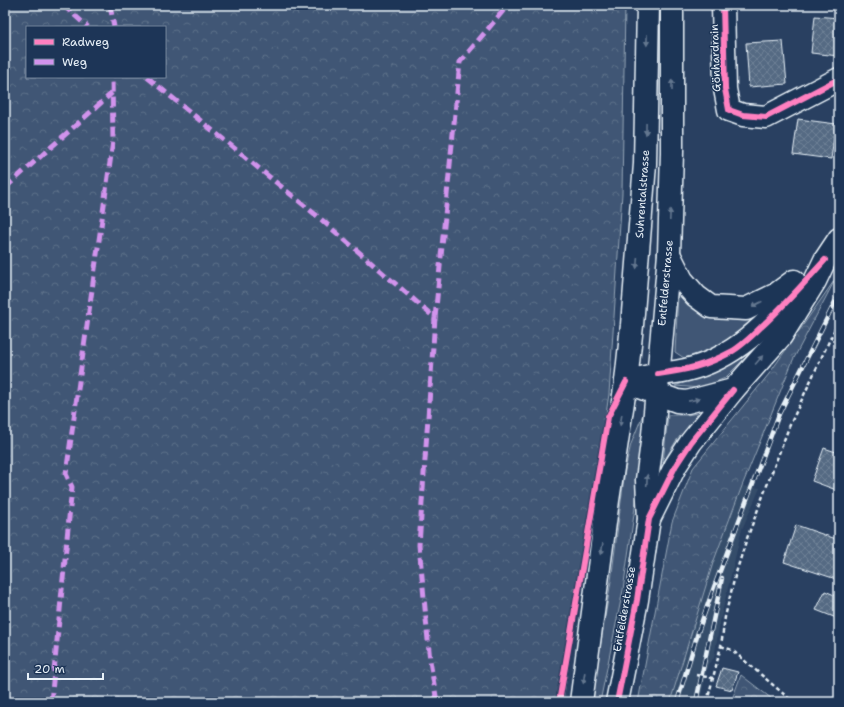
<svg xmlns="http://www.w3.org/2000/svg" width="844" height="707" viewBox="0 0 844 707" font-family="'Shantell Sans',sans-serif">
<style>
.built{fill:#364d6b}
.grass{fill:#415774;stroke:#94a4b6}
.forest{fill:url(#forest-crowns);stroke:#94a4b6;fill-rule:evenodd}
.building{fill:url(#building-cross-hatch);stroke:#e8f1f8}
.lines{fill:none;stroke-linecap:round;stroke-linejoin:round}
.minor-casing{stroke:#e8f1f8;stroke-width:25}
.secondary-casing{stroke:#e8f1f8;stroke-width:25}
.primary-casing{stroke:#e8f1f8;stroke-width:25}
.path{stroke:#e8f1f8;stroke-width:2.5;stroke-dasharray:4 3;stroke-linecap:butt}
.minor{stroke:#1d3557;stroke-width:22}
.secondary{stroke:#1d3557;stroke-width:22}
.primary{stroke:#1d3557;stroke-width:22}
.rail-casing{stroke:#e8f1f8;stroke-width:4.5}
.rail{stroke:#1d3557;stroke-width:3;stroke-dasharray:9;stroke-linecap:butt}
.quiet{stroke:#d193ec;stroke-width:5;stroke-dasharray:10 5;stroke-linecap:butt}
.cycleway-casing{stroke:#1d3557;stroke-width:8}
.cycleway{stroke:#ff80c0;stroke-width:6}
.oneway{fill:#64778f}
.labels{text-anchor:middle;stroke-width:3;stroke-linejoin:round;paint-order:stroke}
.street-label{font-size:11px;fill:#e8f1f8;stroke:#1d3557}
</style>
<defs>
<pattern id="forest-crowns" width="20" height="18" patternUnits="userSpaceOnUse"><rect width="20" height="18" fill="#415774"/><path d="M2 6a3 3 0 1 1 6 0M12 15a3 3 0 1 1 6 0" fill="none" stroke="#5c7089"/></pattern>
<pattern id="building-cross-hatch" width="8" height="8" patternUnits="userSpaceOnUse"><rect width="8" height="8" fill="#556a83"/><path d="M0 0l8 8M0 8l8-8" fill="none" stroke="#6d8095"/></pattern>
</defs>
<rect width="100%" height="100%" fill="#294061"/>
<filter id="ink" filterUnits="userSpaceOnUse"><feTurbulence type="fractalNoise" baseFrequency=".025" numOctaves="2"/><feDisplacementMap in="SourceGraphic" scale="8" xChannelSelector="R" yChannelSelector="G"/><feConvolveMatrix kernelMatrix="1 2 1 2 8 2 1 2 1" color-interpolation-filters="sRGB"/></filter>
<g filter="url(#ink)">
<!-- built -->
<polygon class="built" points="742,486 760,488 742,529 720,621 714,658 708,664 700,702 670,702 713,563"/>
<!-- grass -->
<g class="grass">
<path d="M678,295C685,301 692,309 700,313C718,322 736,319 755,317L722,346L684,358L675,352Z"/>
<polygon points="749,354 725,378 701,388 675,386 729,365"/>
<polygon points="650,404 623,590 600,702 591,702 611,581 625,470 631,444 643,414"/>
<polygon points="698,413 696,418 676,441 663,463 668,415 687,415"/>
</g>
<!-- forest -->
<g class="forest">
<path d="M5,5H625L622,193L609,394L563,702H5ZM27,27H165V77H27Z"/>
<polygon points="836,278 793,360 742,486 713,563 670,702 638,702 672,522 693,468 769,374"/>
<polygon points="741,675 776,702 731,702"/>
</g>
<!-- building -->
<g class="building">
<polygon points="815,16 839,18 839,56 811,53"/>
<polygon points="783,41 787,84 749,87 746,43"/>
<polygon points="798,119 836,124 831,159 793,154"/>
<polygon points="824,448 839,453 839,491 812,481"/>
<polygon points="796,525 839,540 839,580 784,562"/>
<polygon points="825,591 839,597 839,619 816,610"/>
<polygon points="722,668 738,672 732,690 716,686"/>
</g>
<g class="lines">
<defs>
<polyline id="minor" points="723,5 725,89 729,110 743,115 766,117 839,79"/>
<g id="secondary">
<polyline points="669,254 682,280 696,296 711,307 746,309 775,295 794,281"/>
<path d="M626,382C637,379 648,376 659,374C668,373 678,372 686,370C734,359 767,324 798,289"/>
<polyline points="639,387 677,401 687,402 733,390"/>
<polyline points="649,519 676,465 691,442 733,390 781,336 815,281 825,260 839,239"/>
</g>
<g id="primary">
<polyline points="581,702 608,500 626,382 632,325 645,164 648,5"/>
<polyline points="617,702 637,600 649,519 647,480 653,435 669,254 672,152 672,5"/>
</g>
</defs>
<!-- minor casing -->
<use href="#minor" class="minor-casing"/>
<!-- secondary casing -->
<use href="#secondary" class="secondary-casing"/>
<!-- primary casing -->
<use href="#primary" class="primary-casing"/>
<!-- path -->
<g class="path">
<polyline points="721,646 732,650 793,702"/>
<polyline points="696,675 713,678"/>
<polyline points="707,702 721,646 725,617 735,576 746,541 789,427 839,320"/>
</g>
<!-- minor -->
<use href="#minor" class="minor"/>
<!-- secondary -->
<use href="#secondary" class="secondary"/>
<!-- primary -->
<use href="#primary" class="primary"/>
<defs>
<g id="rail">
<polyline points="677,702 699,629 714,587 779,414 839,294"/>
<polyline points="696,702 722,578"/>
</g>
</defs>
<!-- rail casing -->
<use href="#rail" class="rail-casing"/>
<!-- rail -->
<use href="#rail" class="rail"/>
<!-- quiet -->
<g class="quiet">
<polyline points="63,5 88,27"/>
<polyline points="110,5 114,27"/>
<polyline points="147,77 316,215 435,318 419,545 430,661 437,702"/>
<polyline points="5,188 112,93"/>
<polyline points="435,318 460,62 508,5"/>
<polyline points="51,702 72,487 66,474 113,141 112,77"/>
</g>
<defs>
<g id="cycleway">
<polyline points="723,5 725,89 729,110 743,115 766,117 839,79"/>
<path d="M658,374C686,370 705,366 731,352C742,346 752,336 761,327C784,306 804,283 825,260"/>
<polyline points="559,702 608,417 626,382"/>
<polyline points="617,702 637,600 649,519 676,465 691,442 733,390"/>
</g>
</defs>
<!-- cycleway casing -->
<use href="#cycleway" class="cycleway-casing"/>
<!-- cycleway -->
<use href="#cycleway" class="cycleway"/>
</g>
<!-- one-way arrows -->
<defs><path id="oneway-solid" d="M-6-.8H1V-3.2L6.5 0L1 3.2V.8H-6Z"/></defs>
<g class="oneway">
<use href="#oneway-solid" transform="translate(647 40) rotate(91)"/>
<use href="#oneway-solid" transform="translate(672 85) rotate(-90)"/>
<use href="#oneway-solid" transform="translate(646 129) rotate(91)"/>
<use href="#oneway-solid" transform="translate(670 215) rotate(-88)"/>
<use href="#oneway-solid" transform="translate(637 263) rotate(94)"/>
<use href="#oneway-solid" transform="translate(757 304) rotate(154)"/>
<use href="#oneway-solid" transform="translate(759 360) rotate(-49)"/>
<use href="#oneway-solid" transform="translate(694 400) rotate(-11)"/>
<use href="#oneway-solid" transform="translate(621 420) rotate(99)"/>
<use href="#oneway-solid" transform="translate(647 480) rotate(-87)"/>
<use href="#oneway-solid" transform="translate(602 549) rotate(98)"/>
<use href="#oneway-solid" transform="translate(584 678) rotate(98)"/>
</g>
</g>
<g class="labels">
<!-- street labels -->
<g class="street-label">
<text transform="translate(715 58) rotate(-92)" y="4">Gönhardrain</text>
<text transform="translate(642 194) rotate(-86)" y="4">Suhrentalstrasse</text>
<text transform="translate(665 283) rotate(-85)" y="4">Entfelderstrasse</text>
<text transform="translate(624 609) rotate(-80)" y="4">Entfelderstrasse</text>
</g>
</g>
<!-- margin -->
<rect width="844" height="707" fill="none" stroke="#1d3557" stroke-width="20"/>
<rect x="10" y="10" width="824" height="687" fill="none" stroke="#e8f1f8" stroke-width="1.5" filter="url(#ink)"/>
<!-- legend -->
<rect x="26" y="26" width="140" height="52" fill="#1d3557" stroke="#6e8097"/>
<rect x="34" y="39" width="20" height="6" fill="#ff80c0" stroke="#6e8097"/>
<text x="62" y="46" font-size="12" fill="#e8f1f8">Radweg</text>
<rect x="34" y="59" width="20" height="6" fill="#d193ec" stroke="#6e8097"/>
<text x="62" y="66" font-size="12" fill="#e8f1f8">Weg</text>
<!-- scale -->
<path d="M28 673v6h75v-6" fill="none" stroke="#e8f1f8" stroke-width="2"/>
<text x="34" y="673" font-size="12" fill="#e8f1f8" stroke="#1d3557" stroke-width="3" paint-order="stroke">20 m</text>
</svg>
